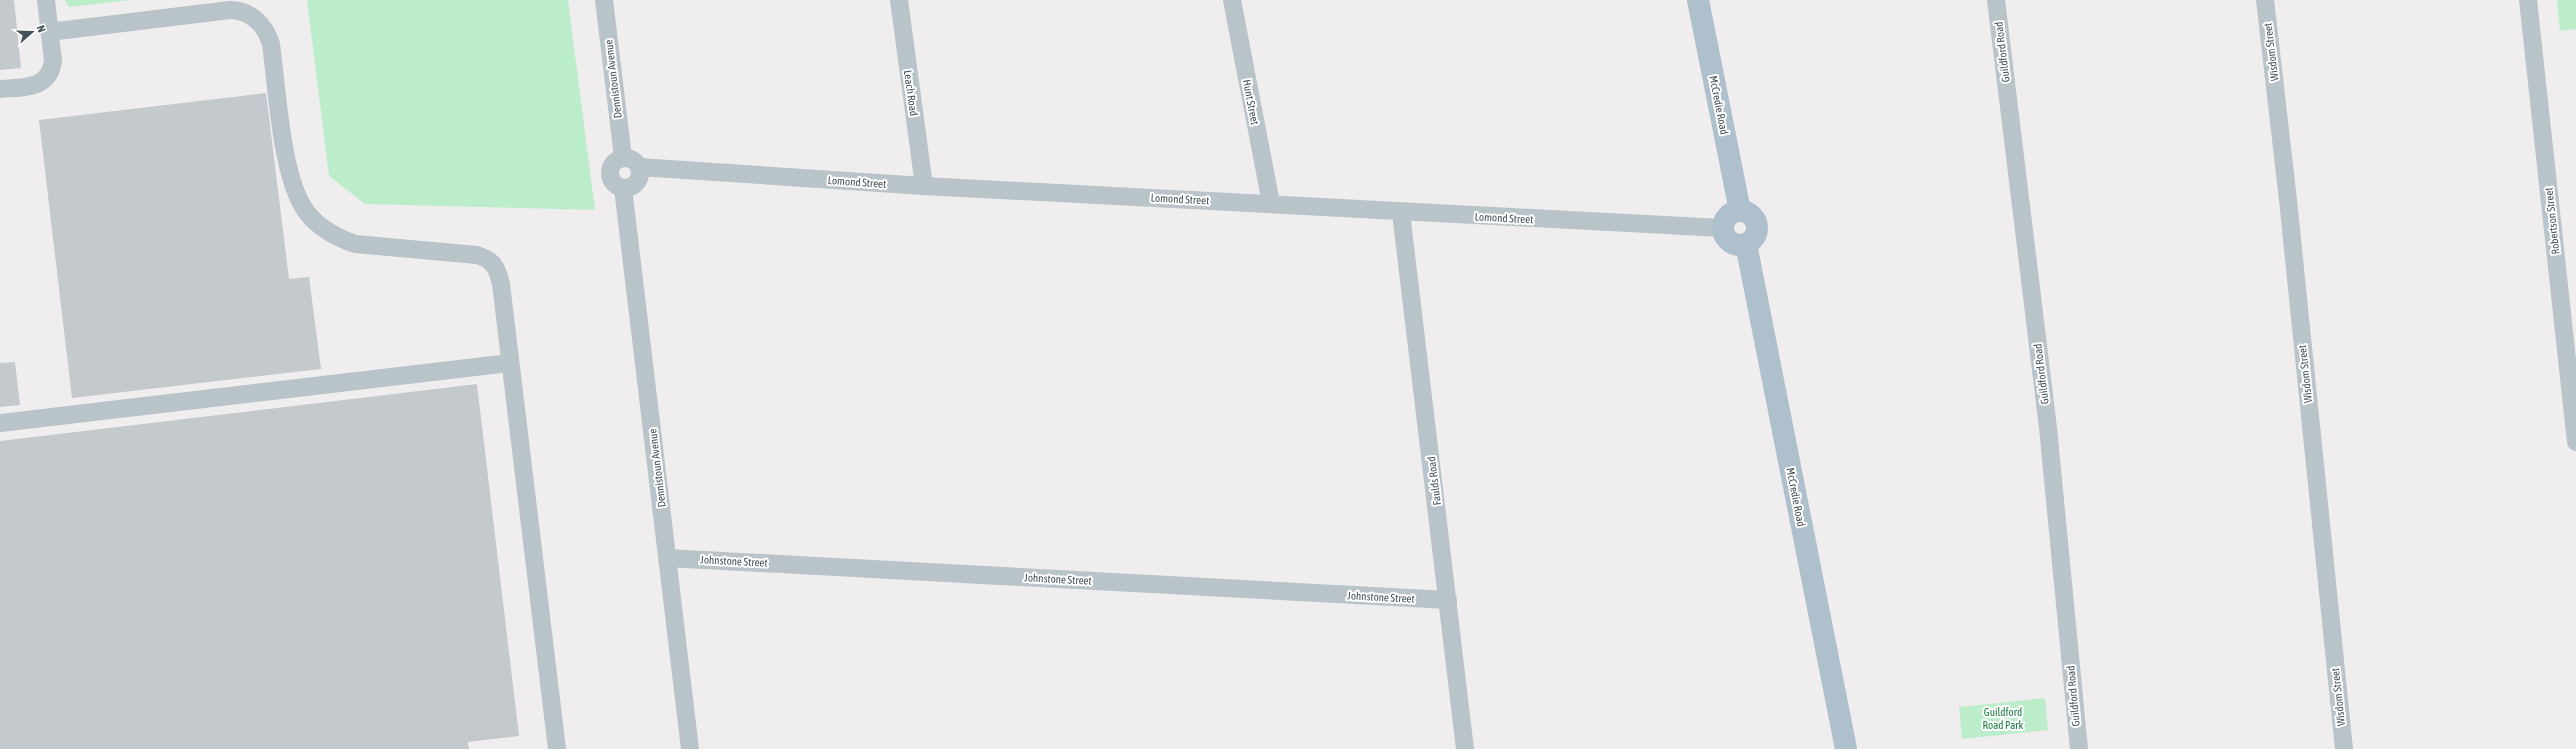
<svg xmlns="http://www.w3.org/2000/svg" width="2576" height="749" viewBox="0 0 2576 749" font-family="'Asap Condensed',sans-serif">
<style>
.green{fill:#bcedcb}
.building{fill:#c4c9cd}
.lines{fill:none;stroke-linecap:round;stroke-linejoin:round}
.minor{stroke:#b9c3ca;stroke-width:18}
.major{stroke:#aec0cc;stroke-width:22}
.labels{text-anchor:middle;stroke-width:4;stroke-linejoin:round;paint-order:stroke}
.street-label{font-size:11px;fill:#46535a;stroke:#fff}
.park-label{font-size:11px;fill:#197a41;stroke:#fff}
</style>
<rect width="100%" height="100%" fill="#f0edee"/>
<!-- green -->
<g class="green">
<polygon points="65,0 131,0 69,7"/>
<polygon points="307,0 568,0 595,210 365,204 329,176"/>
<polygon points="2557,0 2576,0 2576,29 2560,31"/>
<polygon points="2045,698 2048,730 1962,739 1959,707"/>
</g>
<!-- building -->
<g class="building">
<polygon points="0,0 14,0 21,68 0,70"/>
<polygon points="266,93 289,279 309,277 321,369 72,398 39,120"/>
<polygon points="15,362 20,405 0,407 0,363"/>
<polygon points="477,384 519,736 468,742 469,749 0,749 0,441"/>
</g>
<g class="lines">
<!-- minor -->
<g class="minor">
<polyline points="604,0 623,157"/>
<polyline points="899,0 924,186"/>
<polyline points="1232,0 1271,203"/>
<polyline points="1996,0 2048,428 2079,749"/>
<polyline points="2265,0 2288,200 2344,749"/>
<polyline points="2528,0 2576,442"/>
<path d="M49,32L230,10C251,10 265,25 271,44C277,89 281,168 302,205C313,225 335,237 355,244L477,255C493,260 497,267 501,284L557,749"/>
<path d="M0,89C23,87 49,90 53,61L46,0"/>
<circle cx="625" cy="173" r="15"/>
<polyline points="639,167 924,186 1722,228"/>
<polyline points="623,188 690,749"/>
<polyline points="1401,213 1465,749"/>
<polyline points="0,423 510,363"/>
<polyline points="667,558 1448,600"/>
</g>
<!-- major -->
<g class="major">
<polyline points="1698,0 1740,211"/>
<circle cx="1740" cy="228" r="17"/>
<polyline points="1746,244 1846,749"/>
</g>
</g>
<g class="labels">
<!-- street labels -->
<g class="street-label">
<text transform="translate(2002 52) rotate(-97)" y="4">Guildford Road</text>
<text transform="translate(2271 52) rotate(-97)" y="4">Wisdom Street</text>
<text transform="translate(613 79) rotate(-97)" y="4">Dennistoun Avenue</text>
<text transform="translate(911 93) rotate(82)" y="4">Leach Road</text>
<text transform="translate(1251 102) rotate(79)" y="4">Hunt Street</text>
<text transform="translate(1719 105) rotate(79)" y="4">McCredie Road</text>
<text transform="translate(857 182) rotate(4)" y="4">Lomond Street</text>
<text transform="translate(1180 199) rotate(3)" y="4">Lomond Street</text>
<text transform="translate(1504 218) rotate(3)" y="4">Lomond Street</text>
<text transform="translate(2552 221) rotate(-96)" y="4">Robertson Street</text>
<text transform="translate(2041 374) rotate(-97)" y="4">Guildford Road</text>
<text transform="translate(2305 374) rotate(-96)" y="4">Wisdom Street</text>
<text transform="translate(657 468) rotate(-97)" y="4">Dennistoun Avenue</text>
<text transform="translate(1434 481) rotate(-97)" y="4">Faulds Road</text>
<text transform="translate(1796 497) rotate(79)" y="4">McCredie Road</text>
<text transform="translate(734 561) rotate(3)" y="4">Johnstone Street</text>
<text transform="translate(1058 579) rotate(3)" y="4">Johnstone Street</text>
<text transform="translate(1381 597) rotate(3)" y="4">Johnstone Street</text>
<text transform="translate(2073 696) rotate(-95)" y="4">Guildford Road</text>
<text transform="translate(2338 697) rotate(-96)" y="4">Wisdom Street</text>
</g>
<!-- park labels -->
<g class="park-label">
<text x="2003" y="716">Guildford<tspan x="2003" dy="13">Road Park</tspan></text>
</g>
</g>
<!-- north arrow -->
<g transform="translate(32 32) rotate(70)" stroke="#ffffff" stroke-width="3" paint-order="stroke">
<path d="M0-3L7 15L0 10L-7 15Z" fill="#46535a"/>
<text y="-6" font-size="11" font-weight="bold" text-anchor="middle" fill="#46535a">N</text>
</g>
</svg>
